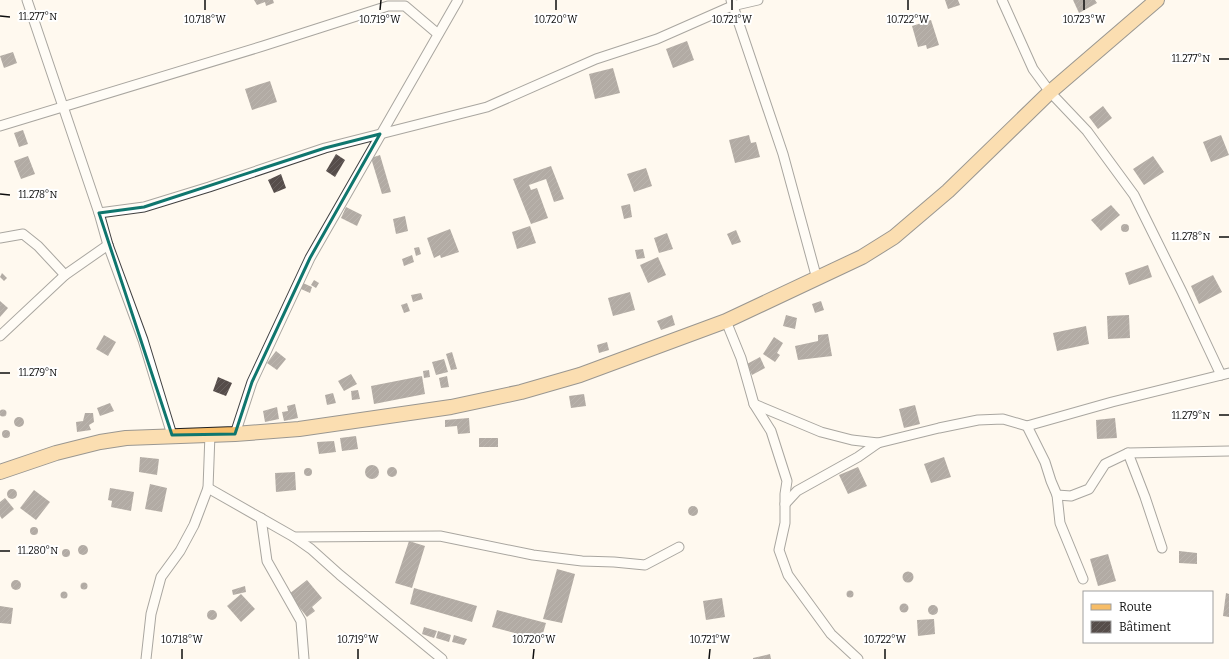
<svg xmlns="http://www.w3.org/2000/svg" width="1229" height="659" viewBox="0 0 1229 659" font-family="Bitter,serif">
<style>
.building{fill:url(#building-hatch)}
.lines{fill:none;stroke-linecap:round;stroke-linejoin:round}
.minor-casing{stroke:#414141;stroke-width:11}
.primary-casing{stroke:#1f1f1f;stroke-width:16}
.minor{stroke:#fff;stroke-width:9}
.primary{stroke:#f7bd67;stroke-width:14}
.marked{fill:none;stroke:#0f766e;stroke-width:3;stroke-linejoin:round}
.ticks{fill:none;stroke:#0e0e0e;stroke-width:1.5}
.ticks-label{font-size:10px;text-anchor:middle;fill:#0e0e0e;stroke:#fff;stroke-width:4;stroke-linejoin:round;paint-order:stroke}
</style>
<defs>
<pattern id="building-hatch" width="6" height="6" patternUnits="userSpaceOnUse"><rect width="6" height="6" fill="#564d4a"/><path d="M-1 1l2-2M0 6l6-6M5 7l2-2" fill="none" stroke="#696260"/></pattern>
</defs>
<rect width="100%" height="100%" fill="#fff9ef"/>
<!-- building -->
<g class="building">
<polygon points="254,0 273,0 274,3 266,6 265,2 257,5"/>
<polygon points="945,0 958,0 960,5 948,9"/>
<polygon points="1073,0 1095,0 1097,3 1079,13"/>
<polygon points="931,20 939,45 927,49 926,45 918,47 912,26"/>
<polygon points="687,41 694,60 673,68 666,49"/>
<polygon points="13,52 17,63 4,68 0,56"/>
<polygon points="613,68 620,93 595,99 589,74"/>
<polygon points="270,81 277,102 252,110 245,89"/>
<polygon points="1103,106 1112,118 1098,129 1089,117"/>
<polygon points="23,130 28,144 19,147 14,133"/>
<polygon points="749,135 751,143 756,142 760,157 735,163 729,140"/>
<polygon points="1221,135 1229,155 1211,162 1203,142"/>
<polygon points="336,154 345,160 335,177 326,171"/>
<polygon points="380,155 391,192 382,194 371,158"/>
<polygon points="28,156 35,174 21,179 14,161"/>
<polygon points="1153,156 1164,172 1144,185 1133,169"/>
<polygon points="551,166 564,199 554,202 546,179 529,185 531,190 537,188 548,218 531,224 513,179"/>
<polygon points="646,168 652,186 634,192 627,174"/>
<polygon points="281,174 286,188 274,193 268,180"/>
<polygon points="630,204 632,217 624,219 621,206"/>
<polygon points="1111,205 1120,215 1101,231 1091,220"/>
<polygon points="346,207 362,215 357,226 341,218"/>
<polygon points="405,216 408,231 396,234 393,219"/>
<circle cx="1125" cy="228" r="4"/>
<polygon points="530,226 536,243 517,249 512,232"/>
<polygon points="450,229 459,252 441,258 440,255 434,258 427,238"/>
<polygon points="736,230 741,242 732,245 727,234"/>
<polygon points="667,233 673,249 659,253 654,238"/>
<polygon points="419,247 421,254 416,256 414,248"/>
<polygon points="643,249 645,258 637,259 635,250"/>
<polygon points="412,255 414,262 404,266 402,259"/>
<polygon points="658,257 666,275 648,283 640,265"/>
<polygon points="1148,265 1152,277 1129,285 1125,273"/>
<polygon points="2,273 7,278 4,281 0,277"/>
<polygon points="1213,275 1222,292 1199,304 1191,286"/>
<polygon points="314,280 319,283 316,288 311,285"/>
<polygon points="303,283 312,287 310,293 301,289"/>
<polygon points="630,292 635,310 613,316 608,298"/>
<polygon points="421,293 423,299 413,302 411,295"/>
<polygon points="0,301 8,308 0,317"/>
<polygon points="821,301 824,310 815,313 812,304"/>
<polygon points="407,303 410,311 404,313 401,305"/>
<polygon points="672,315 675,325 661,330 657,321"/>
<polygon points="786,315 797,318 795,329 783,326"/>
<polygon points="1129,315 1130,338 1108,339 1107,316"/>
<polygon points="1086,326 1089,344 1057,351 1053,333"/>
<polygon points="828,334 832,356 798,360 795,346 818,341 818,335"/>
<polygon points="104,335 116,342 108,356 96,349"/>
<polygon points="774,337 783,343 777,353 780,355 775,362 763,354"/>
<polygon points="607,342 609,350 599,353 597,345"/>
<polygon points="276,351 286,359 277,370 267,363"/>
<polygon points="452,352 457,369 451,370 446,354"/>
<polygon points="760,357 765,368 752,375 747,364"/>
<polygon points="444,359 448,372 436,375 432,362"/>
<polygon points="429,370 430,377 424,378 423,371"/>
<polygon points="351,374 357,384 344,391 338,381"/>
<polygon points="422,376 425,394 374,404 371,386"/>
<polygon points="447,376 449,387 441,388 439,378"/>
<polygon points="218,377 232,383 226,396 213,391"/>
<polygon points="358,390 360,399 352,400 351,391"/>
<polygon points="333,393 336,403 327,405 325,395"/>
<polygon points="584,394 586,406 571,408 569,396"/>
<polygon points="110,403 114,411 100,416 97,408"/>
<polygon points="295,404 298,418 284,421 282,412 288,411 287,406"/>
<polygon points="915,405 920,424 904,428 899,409"/>
<polygon points="277,407 279,419 265,422 263,411"/>
<circle cx="3" cy="413" r="3.5"/>
<polygon points="85,413 93,413 94,422 89,425 91,430 77,432 76,422 83,421"/>
<circle cx="19" cy="422" r="5"/>
<polygon points="469,418 470,433 458,434 457,426 445,427 445,420"/>
<polygon points="1115,418 1117,438 1097,439 1096,420"/>
<circle cx="6" cy="434" r="4"/>
<polygon points="356,436 358,449 342,451 340,438"/>
<rect x="479" y="438" width="19" height="9"/>
<polygon points="334,441 336,452 319,454 317,442"/>
<polygon points="140,457 159,459 157,475 139,472"/>
<polygon points="944,457 951,477 931,483 924,464"/>
<circle cx="372" cy="472" r="7"/>
<circle cx="392" cy="472" r="5"/>
<polygon points="858,467 867,486 848,494 839,475"/>
<circle cx="308" cy="472" r="4"/>
<polygon points="295,472 296,490 276,492 275,473"/>
<polygon points="150,484 167,488 162,512 145,509"/>
<polygon points="110,488 134,492 131,511 111,507 112,501 108,500"/>
<circle cx="12" cy="494" r="5"/>
<polygon points="34,490 50,502 36,520 20,508"/>
<polygon points="5,498 14,509 2,519 0,516 0,502"/>
<circle cx="693" cy="511" r="5"/>
<circle cx="34" cy="531" r="4"/>
<polygon points="409,541 425,546 412,588 395,583"/>
<circle cx="83" cy="550" r="5"/>
<circle cx="66" cy="553" r="4"/>
<polygon points="1179,551 1197,553 1197,564 1179,563"/>
<polygon points="1108,554 1116,581 1098,586 1090,559"/>
<polygon points="557,569 575,574 562,623 543,619"/>
<circle cx="908" cy="577" r="5.5"/>
<circle cx="16" cy="585" r="5"/>
<polygon points="307,580 322,598 312,607 315,611 307,617 289,594"/>
<circle cx="84" cy="586" r="3.5"/>
<polygon points="245,586 246,592 233,595 232,590"/>
<polygon points="414,588 477,606 472,622 410,604"/>
<circle cx="850" cy="594" r="3.5"/>
<circle cx="64" cy="595" r="3.5"/>
<polygon points="1226,593 1229,594 1229,617 1223,616"/>
<polygon points="241,594 255,609 241,622 227,606"/>
<polygon points="722,598 725,617 706,620 703,601"/>
<circle cx="904" cy="608" r="4.5"/>
<circle cx="933" cy="610" r="5"/>
<polygon points="0,606 13,608 11,624 0,623"/>
<circle cx="212" cy="615" r="5"/>
<polygon points="497,610 546,623 541,640 492,627"/>
<polygon points="934,619 935,634 918,636 917,620"/>
<polygon points="424,627 437,631 434,638 422,634"/>
<polygon points="438,631 451,635 449,642 436,638"/>
<polygon points="454,635 467,639 464,645 452,642"/>
<polygon points="770,654 771,659 753,659 753,658"/>
</g>
<g class="lines">
<defs>
<g id="minor">
<polyline points="27,0 99,213 108,245 143,340 172,435"/>
<polyline points="731,0 783,154 817,279"/>
<polyline points="1002,0 1033,69 1050,92 1087,131 1134,195 1182,292 1221,375"/>
<polyline points="0,126 263,46 388,6 405,6 438,34"/>
<polyline points="99,213 144,207 209,187 325,148 487,107 596,59 657,39 732,6 758,0"/>
<polyline points="0,238 23,234 38,246 65,275"/>
<polyline points="726,321 741,358 754,404 771,431 787,481 785,494 785,523 779,550 788,575 831,634 858,659"/>
<polyline points="0,336 65,275 108,245"/>
<polyline points="754,404 821,432 852,440 878,443"/>
<polyline points="1027,426 1045,462 1051,481 1057,495 1071,496 1089,489 1105,464 1128,453 1229,451"/>
<polyline points="235,434 252,382 310,258 458,0"/>
<polyline points="1128,453 1145,497 1162,548"/>
<polyline points="208,488 294,537 440,536 533,555 582,561 614,562 645,565 679,547"/>
<polyline points="1057,495 1060,523 1083,579"/>
<polyline points="785,504 797,491 858,457 878,443 939,428 978,420 1003,419 1027,426 1112,402 1229,373"/>
<polyline points="261,518 267,561 301,621 304,659"/>
<polyline points="294,537 311,549 340,575 442,659"/>
<polyline points="146,659 151,614 161,577 180,551 194,525 208,488 210,434"/>
</g>
<polyline id="primary" points="0,472 56,453 100,442 126,438 235,434 299,429 451,407 521,392 580,375 726,321 862,257 894,237 948,191 1050,92 1157,0"/>
</defs>
<!-- minor casing -->
<use href="#minor" class="minor-casing"/>
<!-- primary casing -->
<use href="#primary" class="primary-casing"/>
<!-- minor -->
<use href="#minor" class="minor"/>
<!-- primary -->
<use href="#primary" class="primary"/>
</g>
<!-- marked area -->
<path d="M0 0H1229V659H0ZM380,134L310,258L252,382L235,434L172,435L99,213L144,207L325,148Z" fill="#fff9ef" fill-opacity=".55" fill-rule="evenodd"/>
<path class="marked" d="M380,134L310,258L252,382L235,434L172,435L99,213L144,207L325,148Z"/>
<!-- ticks -->
<path class="ticks" d="M205,10V0M380,10L381,0M556,10V0M732,10V0M908,10V0M1084,10V0M0,16L10,17M1219,59H1229M0,194L10,195M1219,237H1229M0,373H10M1219,415H1229M0,551H10M182,659V649M358,659V649M533,659L534,649M709,659L710,649M885,659V649"/>
<g class="ticks-label">
<text x="38" y="20">11.277°N</text>
<text x="205" y="23">10.718°W</text>
<text x="380" y="23">10.719°W</text>
<text x="556" y="23">10.720°W</text>
<text x="732" y="23">10.721°W</text>
<text x="908" y="23">10.722°W</text>
<text x="1084" y="23">10.723°W</text>
<text x="1191" y="62">11.277°N</text>
<text x="38" y="198">11.278°N</text>
<text x="1191" y="240">11.278°N</text>
<text x="38" y="376">11.279°N</text>
<text x="1191" y="419">11.279°N</text>
<text x="38" y="554">11.280°N</text>
<text x="182" y="643">10.718°W</text>
<text x="358" y="643">10.719°W</text>
<text x="534" y="643">10.720°W</text>
<text x="710" y="643">10.721°W</text>
<text x="885" y="643">10.722°W</text>
</g>
<!-- legend -->
<rect x="1083" y="591" width="130" height="52" fill="#ffffff" stroke="#9f9f9f"/>
<rect x="1091" y="604" width="20" height="6" fill="#f7bd67" stroke="#9f9f9f"/>
<text x="1119" y="611" font-size="12" fill="#0e0e0e">Route</text>
<rect x="1091" y="621" width="20" height="12" fill="url(#building-hatch)" stroke="#9f9f9f"/>
<text x="1119" y="631" font-size="12" fill="#0e0e0e">Bâtiment</text>
</svg>
